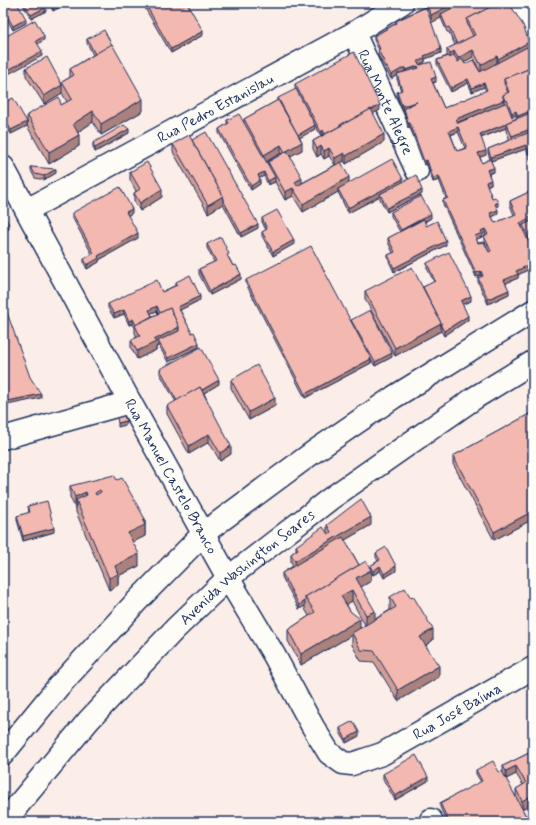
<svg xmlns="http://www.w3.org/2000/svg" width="536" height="825" viewBox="0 0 536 825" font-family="Mynerve,sans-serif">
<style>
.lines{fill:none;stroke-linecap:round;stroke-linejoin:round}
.minor-casing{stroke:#1b2f5e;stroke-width:25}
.highway-casing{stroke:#1b2f5e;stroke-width:25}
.minor{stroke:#fdfcf7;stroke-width:22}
.highway{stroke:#fdfcf7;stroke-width:22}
.wall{fill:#d19e97;stroke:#1b2f5e;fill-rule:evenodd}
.shaded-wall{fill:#aa817b;stroke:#1b2f5e}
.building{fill:#f3b8b0;stroke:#1b2f5e;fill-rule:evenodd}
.labels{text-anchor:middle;stroke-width:3;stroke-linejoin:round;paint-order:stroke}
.street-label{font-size:15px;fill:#1b2f5e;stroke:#fdfcf7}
</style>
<rect width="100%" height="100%" fill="#fbeee9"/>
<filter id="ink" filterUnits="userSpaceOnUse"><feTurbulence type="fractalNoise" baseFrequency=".025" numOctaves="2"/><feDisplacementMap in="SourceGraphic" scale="8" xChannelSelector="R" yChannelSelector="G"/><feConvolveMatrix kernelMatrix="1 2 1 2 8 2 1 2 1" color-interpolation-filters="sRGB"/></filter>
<g filter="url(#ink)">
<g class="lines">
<defs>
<g id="minor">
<polyline points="519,3 533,28"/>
<path id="s1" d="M354,33L417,171"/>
<path id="s2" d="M3,167L130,402L228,578L274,655L313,727L329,753L343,763L352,764L382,754L533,668"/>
<path id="s3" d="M27,210L354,33L402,3"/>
<polyline points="3,438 130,402"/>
<polyline points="431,820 432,822"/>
</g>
<g id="highway">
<polyline points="3,754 58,687 137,601 204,533 315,451 394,397 533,311"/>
<path id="s4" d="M6,822L18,805L89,720L175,629L228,578L330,499L476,397L533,362"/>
</g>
</defs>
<!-- minor casing -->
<use href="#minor" class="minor-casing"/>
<!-- highway casing -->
<use href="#highway" class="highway-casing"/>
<!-- minor -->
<use href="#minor" class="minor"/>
<!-- highway -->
<use href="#highway" class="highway"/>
</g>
<!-- wall -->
<g class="wall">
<polygon points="3,3 26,23 13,30 3,13"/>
<polygon points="22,3 43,3 46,11 31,19"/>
<polygon points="49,3 67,3 53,11"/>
<path d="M423,3H497L529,50L533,59V166L526,149L491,161L494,172L489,174L491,184L487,186L492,198L498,206L496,207L498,214L492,217L495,223L514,215L510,205V201L533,190V267L518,275V278L506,283L509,294L488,304L478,282V278L482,277L481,275L476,277L443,204V200L446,198L439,180L433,182L427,164L424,165L410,127L408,128L404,110H402L397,96V92L401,91L397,79V75L391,79L378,55L379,50L374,40V36L396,23V21L424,7ZM441,18L447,32H449L455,45L447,49V56L437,60V64L451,92L468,83L472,92L484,87L486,91L444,108L433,83L436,82L419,65L425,62V59L441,53L431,22ZM473,57L480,72L465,64L464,62ZM486,111L458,123L457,122ZM506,128V131L510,140L488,149V153L490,159L482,163L480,157L486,155L481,138ZM458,132L465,148L457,151L451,135ZM485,233L486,235L484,236V240L489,252L478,243L476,239L482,237V235Z"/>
<polygon points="146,5 203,35 171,53 146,10"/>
<polygon points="87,39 143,111 101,135 93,122 78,132 79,146 49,164 27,126 27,115 61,105 67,102 62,93 44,104 26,76 26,68 62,85 62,82 70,77 70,69 93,55 87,43"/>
<path d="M295,84L380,110L373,113L384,142L346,164L344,161L341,163L349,183L403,182L422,194L387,212L380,199V196L348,213L338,192L303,212L293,196L285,200L275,182L268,185L264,176L259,178L260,184L251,190L219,133V129L227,124V120L244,122V119L278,100V98L315,129L299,138L302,150L290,156L302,183L335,165L329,156L324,159L321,154L317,157L313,149V141L323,135V134L321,136L295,88ZM281,153L282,154L268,162V165L266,162Z"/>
<polygon points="3,103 27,126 11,134 3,120"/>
<polygon points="129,133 95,152 93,147 93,143"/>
<polygon points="192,140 258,228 241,237 223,204 208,213 173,152 173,144"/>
<polygon points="31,167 56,173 44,180 35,178 31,171"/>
<polygon points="130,172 162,197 140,211 134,201 134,193 136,191 130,180"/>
<polygon points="391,212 431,218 425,222 426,226 446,245 394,272 388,259 388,255 393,253 388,242 388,238 400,232 391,216"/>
<polygon points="72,213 132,213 127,216 138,238 99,260 99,262 87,269 84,263 84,259 92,254 72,217"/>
<polygon points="262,218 294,244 273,256 262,236 262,232 266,230 262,222"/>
<polygon points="207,244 229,258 233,266 241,279 210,295 199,274 199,269 214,262 207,248"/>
<polygon points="427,263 471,301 462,304 468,320 444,336 441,331 395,356 365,299 365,291 423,287 434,282 427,268"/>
<polygon points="246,280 351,322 351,320 392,357 375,366 371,360 371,363 305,398 246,284"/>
<path d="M176,282L200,300L180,310L199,347L168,362L159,346L156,347V350L137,359L131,348V340L137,337L135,333V328L133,324L129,325L124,314L114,318L108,308V304L162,292L176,285ZM157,311L158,314L152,316L151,313Z"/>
<polygon points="160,369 219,384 204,393 231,454 220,461 209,442 189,454 167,414 167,406 176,402 160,374"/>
<polygon points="231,380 275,406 249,420 231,388"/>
<polygon points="533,412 533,519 494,540 453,464 453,456"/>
<polygon points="117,480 145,519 145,536 132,542 139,566 118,576 118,585 109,590 76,512 76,508 75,508 70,497 70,486"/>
<polygon points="28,506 54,532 23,541 17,520 17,516 29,513"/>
<path d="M327,525H371L345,540L359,565L370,568V566L378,561L376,557V553L396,571L384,578L380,571L373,575L371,572V581L361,587L375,619L390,610V597L433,640L426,645L439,677L398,701L374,662L361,661L352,645V635L301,665L288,641V630L309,616L305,609V606L299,609L282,577V573L293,566L291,562V554L296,550V546L327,533ZM352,601L365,625L360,628L346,604Z"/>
<polygon points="340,728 359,736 346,743 340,732"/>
<polygon points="533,751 533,812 529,805 522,809 526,816 533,822 447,822 440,807 440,803 481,782 476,774 476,770 499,772 516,797 516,789 523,785 516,774 506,779 503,774 503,766"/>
<polygon points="383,774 428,781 395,800 383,779"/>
</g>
<!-- shaded-wall -->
<g class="shaded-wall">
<polygon points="60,3 67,3 53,11 53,7"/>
<polygon points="454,3 470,3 441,14 441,18 431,23 431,15"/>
<polygon points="46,7 46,11 31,19 31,15"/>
<polygon points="26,19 26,23 13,30 13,26"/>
<polygon points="5,30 5,34 3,36 3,31"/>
<polygon points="203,31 203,35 171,53 171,49"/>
<polygon points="44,36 44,40 36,45 36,41"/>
<polygon points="529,42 529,50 498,67 498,59"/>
<polygon points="441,49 441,53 425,59 425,62 417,66 417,62 424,56"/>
<polygon points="473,50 473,57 458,66 458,58"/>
<polygon points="42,51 42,56 3,77 3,73"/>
<polygon points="454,51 454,59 450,62 450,54"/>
<polygon points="497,56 497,64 481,73 481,65"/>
<polygon points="418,66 418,70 406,74 406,70"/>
<polygon points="405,67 405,71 391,79 391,75"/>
<polygon points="436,77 436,82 431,83 431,79"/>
<polygon points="468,79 468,83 451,92 451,88"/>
<polygon points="484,83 484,87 472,92 472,88"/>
<polygon points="62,85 62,93 44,104 44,96"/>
<polygon points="143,99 143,111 101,135 101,124"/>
<polygon points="504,100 504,104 456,123 456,119"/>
<polygon points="417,102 404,108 404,110 402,110 402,106"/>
<polygon points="380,105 380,110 348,127 348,123"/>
<polygon points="533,110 533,118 518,119 518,116"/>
<polygon points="93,111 93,122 73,135 73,124"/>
<polygon points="516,111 516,119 512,121 512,113"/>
<polygon points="27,122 27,126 11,134 11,130"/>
<polygon points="408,123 410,123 410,127 408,128"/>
<polygon points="506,124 506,128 480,138 480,134"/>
<polygon points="315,125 315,129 298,139 298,135"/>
<polygon points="458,127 458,132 449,135 449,131"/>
<polygon points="533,128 533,136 512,144 512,136"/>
<polygon points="129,129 129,133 95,152 95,148"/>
<polygon points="323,130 323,134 321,136 321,132"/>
<polygon points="384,134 384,142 346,164 346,156"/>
<polygon points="79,135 79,146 49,164 49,152"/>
<polygon points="302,142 302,150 285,159 285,152"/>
<polygon points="281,145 281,153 264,163 264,155"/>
<polygon points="526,145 526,149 491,161 491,157"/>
<polygon points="321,146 321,154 317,157 317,149"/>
<polygon points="329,148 329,156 324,159 324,151"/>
<polygon points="486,151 486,155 478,158 478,153"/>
<polygon points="344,153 344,161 335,166 335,158"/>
<polygon points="427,160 427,164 424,165 424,161"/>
<polygon points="494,168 494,172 487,174 487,170"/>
<polygon points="56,169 56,173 44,180 44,176"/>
<polygon points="264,172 264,176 258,179 258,175"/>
<polygon points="439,176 439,180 433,182 433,178"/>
<polygon points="275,177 275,182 268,185 268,181"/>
<polygon points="349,177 349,185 338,189 338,192 303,212 303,204"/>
<polygon points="302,178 302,186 295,190 295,182"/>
<polygon points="403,179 403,183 380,194 380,196 348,213 348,208"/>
<polygon points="260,180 260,184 251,190 251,186"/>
<polygon points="491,180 491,184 486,186 486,182"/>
<polygon points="293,188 293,196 285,200 285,192"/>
<polygon points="162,189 162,197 140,211 140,203"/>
<polygon points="422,190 422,194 387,212 387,208"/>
<polygon points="223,196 223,204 208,213 208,205"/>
<polygon points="498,202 498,206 495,208 495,204"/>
<polygon points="132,209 132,213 126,217 126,212"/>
<polygon points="498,210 498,214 490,218 490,213"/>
<polygon points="431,214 431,218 401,234 401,230"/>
<polygon points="533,216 533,220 520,227 520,223"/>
<polygon points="9,224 9,229 3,232 3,228"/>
<polygon points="258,224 258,228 241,237 241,233"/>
<polygon points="485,229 485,233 482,235 482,237 475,240 475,236 481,231"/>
<polygon points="138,233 138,238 99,260 99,262 87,269 87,265 98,256"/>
<polygon points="533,239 533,247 530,249 530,241"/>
<polygon points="294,240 294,244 273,256 273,252"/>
<polygon points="446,241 446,245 394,272 394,268"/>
<polygon points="533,263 533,267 518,275 518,278 504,284 504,280 516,271"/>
<polygon points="481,271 481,275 476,277 476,273"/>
<polygon points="241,274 241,279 210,295 210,291"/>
<polygon points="509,290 509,294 488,304 488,299"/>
<polygon points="200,296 200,300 178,311 178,307"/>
<polygon points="471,296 471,301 461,305 461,301"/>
<polygon points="157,306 157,311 149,314 149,310"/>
<polygon points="124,310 124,314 114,318 114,314"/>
<polygon points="468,316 468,320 444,336 444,331"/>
<polygon points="133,319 133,324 129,325 129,321"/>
<polygon points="441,323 441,331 395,356 395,348"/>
<polygon points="179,327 179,335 158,341 158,346 156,347 156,350 137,359 137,351 154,340"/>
<polygon points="199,343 199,347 168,362 168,358"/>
<polygon points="392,353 392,357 375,366 375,362"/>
<polygon points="371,359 371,363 305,398 305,394"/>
<polygon points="219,380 219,384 179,408 179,404"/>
<polygon points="41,394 41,398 3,406 3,402"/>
<polygon points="275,398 275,406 249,420 249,412"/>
<polygon points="126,421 126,425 118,427 118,423"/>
<polygon points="209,434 209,442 189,454 189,446"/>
<polygon points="231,446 231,454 220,461 220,453"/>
<polygon points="86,492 86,504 76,500 76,508 75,508 75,497"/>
<polygon points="533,511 533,519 494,540 494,532"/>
<polygon points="371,517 371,525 295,569 295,561"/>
<polygon points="145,519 145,536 128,545 128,533"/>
<polygon points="54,528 54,532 23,541 23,536"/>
<polygon points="139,554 139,566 118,576 118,585 109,590 109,578 115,566"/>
<polygon points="380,566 380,571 373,575 373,571"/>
<polygon points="396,566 396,571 384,578 384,574"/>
<polygon points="371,570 371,581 356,590 356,578"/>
<polygon points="352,590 352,601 341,608 341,596"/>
<polygon points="305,601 305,606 299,609 299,605"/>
<polygon points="375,611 375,622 366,627 366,615"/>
<polygon points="360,619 360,630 352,633 352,635 301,665 301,654"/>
<polygon points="433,629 433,640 420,649 420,637"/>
<polygon points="439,666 439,677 398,701 398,690"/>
<polygon points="359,732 359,736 346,743 346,739"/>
<polygon points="516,766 516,774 506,779 506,771"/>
<polygon points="428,777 428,781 395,800 395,796"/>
<polygon points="529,797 529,805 522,809 522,801"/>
<polygon points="522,818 522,822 514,822"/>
</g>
<!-- building -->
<g class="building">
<polygon points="3,3 17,3 26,19 13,26 3,9"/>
<polygon points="24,3 43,3 46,7 31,15"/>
<polygon points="51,3 60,3 53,7"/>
<polygon points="150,3 187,3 203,31 171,49 146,5"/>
<polygon points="426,3 454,3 431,15"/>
<polygon points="462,3 498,3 467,19 467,23 473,36 457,44 449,27 447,28 441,14"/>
<polygon points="498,3 509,3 523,25 529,42 498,59 497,56 481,65 473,50 458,58 454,51 450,54 447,49 475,35 467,19"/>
<path d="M426,7L441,49L424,56L425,58L417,62L420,65L431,62L436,77L431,79L444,108L487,90L484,83L472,88L468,79L451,88L437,60L449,56L450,58L454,55L458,62L462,59L465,64L473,60L480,72L527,47L533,59V67L504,79V83L508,93L503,95V98L504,100L456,119L458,123L505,103L507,104L512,117L516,115L517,118L506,123V124L480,134L486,151L478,153L482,163L490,159L494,168L487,170L491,180L486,182L492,198L495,197L498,202L495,204L498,210L490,213L495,223L516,214L510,201L533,190V216L520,223L530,245L533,243V263L516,271L518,274L504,280L509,290L488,299L478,278L483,276L481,271L476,273L443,200L448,198L439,176L433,178L427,160L424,161L410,123H408L404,108L417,102L402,106L397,92L402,90L397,74L419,68L418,66L406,70L405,67L391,75L378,50L380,49L374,36L397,23L396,21ZM458,127L467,148L457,151L449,131ZM485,229L488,234L484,236L491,251L489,252L484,242L478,243L475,236L482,233L481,231Z"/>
<polygon points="35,20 44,36 36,41 42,51 3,73 3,38"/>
<polygon points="3,26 5,30 3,31"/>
<polygon points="104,30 112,45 95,54 87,39"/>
<polygon points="112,44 143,99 101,124 93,111 73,124 79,135 49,152 27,115 59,97 61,105 72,99 62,82 74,75 70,69"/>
<polygon points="354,52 380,105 371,110 371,109 347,122 347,121 340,125 340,126 325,134 323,130 321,132 295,84"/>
<polygon points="47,57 62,85 44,96 26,68"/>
<polygon points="533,67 533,110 518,116 516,111 512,113 507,100 505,101 503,95 509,92 504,79"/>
<polygon points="296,89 315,125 298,135 278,98"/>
<polygon points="13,98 27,122 11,130 3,116 3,103"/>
<polygon points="278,100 302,142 285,152 281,145 264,155 244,119"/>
<polygon points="371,109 384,134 346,156 344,153 335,158 329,148 324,151 321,146 317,149 313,141"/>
<polygon points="533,112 533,128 512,136 506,123"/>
<polygon points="239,114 275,177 268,181 264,172 258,175 260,180 251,186 219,129 229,123 227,120"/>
<polygon points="124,125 129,129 95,148 93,143"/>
<polygon points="533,131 533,161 526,145 491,157 488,149"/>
<polygon points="206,132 258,224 241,233 223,200 223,196 192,140"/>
<polygon points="189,135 223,196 208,205 173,144"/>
<polygon points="287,151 302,178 295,182 297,186 341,162 349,177 303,204 293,188 285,192 268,162"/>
<polygon points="392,159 403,179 348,208 338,189"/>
<polygon points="147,162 162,189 140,203 134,193 140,189 130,172"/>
<polygon points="31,167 56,169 44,176 35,174"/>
<polygon points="416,175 422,190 387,208 380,194"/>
<polygon points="120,187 132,209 126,212 138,233 98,256 99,258 87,265 84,259 94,253 72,213"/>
<polygon points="421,196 431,214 401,230 391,212"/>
<polygon points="277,210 294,240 273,252 262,232 267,229 262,218"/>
<polygon points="3,215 9,224 3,228"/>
<polygon points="424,219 426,226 437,221 446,241 394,268 388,255 395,252 388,238"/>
<polygon points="533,220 533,239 530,241 523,225"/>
<polygon points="221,237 229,254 227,255 233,266 236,265 241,274 210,291 199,269 216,261 207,244"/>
<polygon points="311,246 371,359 305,394 246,280"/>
<polygon points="449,252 471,296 461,301 468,316 444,331 441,326 441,323 423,287 435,281 427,263"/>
<polygon points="412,267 441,323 395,348 365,291"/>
<polygon points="190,275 200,296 178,307 192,333 194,332 199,343 168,358 158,341 179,331 179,327 170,308 160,313 157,306 149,310 152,316 136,325 133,319 129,321 124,310 114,314 108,304 157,280 162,292 177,285 176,282"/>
<polygon points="3,304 4,304 30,377 41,394 3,402"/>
<polygon points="170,308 179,327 154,340 156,342 137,351 131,340 140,336 135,325"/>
<polygon points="370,310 392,353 375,362 351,320"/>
<polygon points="201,347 219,380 202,390 200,387 177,401 160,369"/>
<polygon points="257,365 275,398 249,412 231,380"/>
<polygon points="200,387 231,446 220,453 209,434 189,446 167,406"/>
<polygon points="533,412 533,511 494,532 453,456"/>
<polygon points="124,416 126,421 118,423 117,418"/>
<path d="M114,475L117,480L122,478L145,519L143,521L145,525L128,533L139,554L115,566L118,574L109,578L76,500L87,495L86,492L75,497L70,486ZM100,490L101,492L96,495L95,493Z"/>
<polygon points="361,499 371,517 295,561 291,554 298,549 296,546 323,527 328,534 331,532 327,525"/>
<polygon points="47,501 54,528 23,536 17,516 30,512 28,506"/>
<polygon points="343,537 359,565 305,597 305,601 299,605 282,573"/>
<polygon points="386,547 396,566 384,574 380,566 373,571 370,566 380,560 376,553"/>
<polygon points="366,561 371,570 356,578 375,611 366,615 352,590 341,596 350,611 360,619 301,654 288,630 315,612 305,597"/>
<polygon points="405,588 411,598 413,596 433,629 420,637 439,666 398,690 374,651 361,650 352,633 396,607 390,597"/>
<polygon points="353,721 359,732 346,739 340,728"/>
<polygon points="533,751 533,804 529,797 522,801 516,789 526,783 516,766 506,771 503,766"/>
<polygon points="416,755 428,777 395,796 383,774"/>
<polygon points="493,761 499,772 502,771 526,816 529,815 531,818 533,817 533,822 524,822 522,818 514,822 449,822 440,803 482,781 476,770"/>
</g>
</g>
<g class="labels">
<!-- street labels -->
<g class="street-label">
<text dy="5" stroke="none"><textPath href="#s1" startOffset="76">Rua Monte Alegre</textPath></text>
<text dy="5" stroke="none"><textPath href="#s3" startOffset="214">Rua Pedro Estanislau</textPath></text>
<text dy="5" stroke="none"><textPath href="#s2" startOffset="352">Rua Manuel Castelo Branco</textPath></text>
<text dy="5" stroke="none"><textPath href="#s4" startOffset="352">Avenida Washington Soares</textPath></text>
<text dy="5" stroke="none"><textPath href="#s2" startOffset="815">Rua José Baíma</textPath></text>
</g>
</g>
<!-- margin -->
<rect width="536" height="825" fill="none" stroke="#fdfcf7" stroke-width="16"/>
<rect x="8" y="8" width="520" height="809" fill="none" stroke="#1b2f5e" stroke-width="1.5" filter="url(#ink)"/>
</svg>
